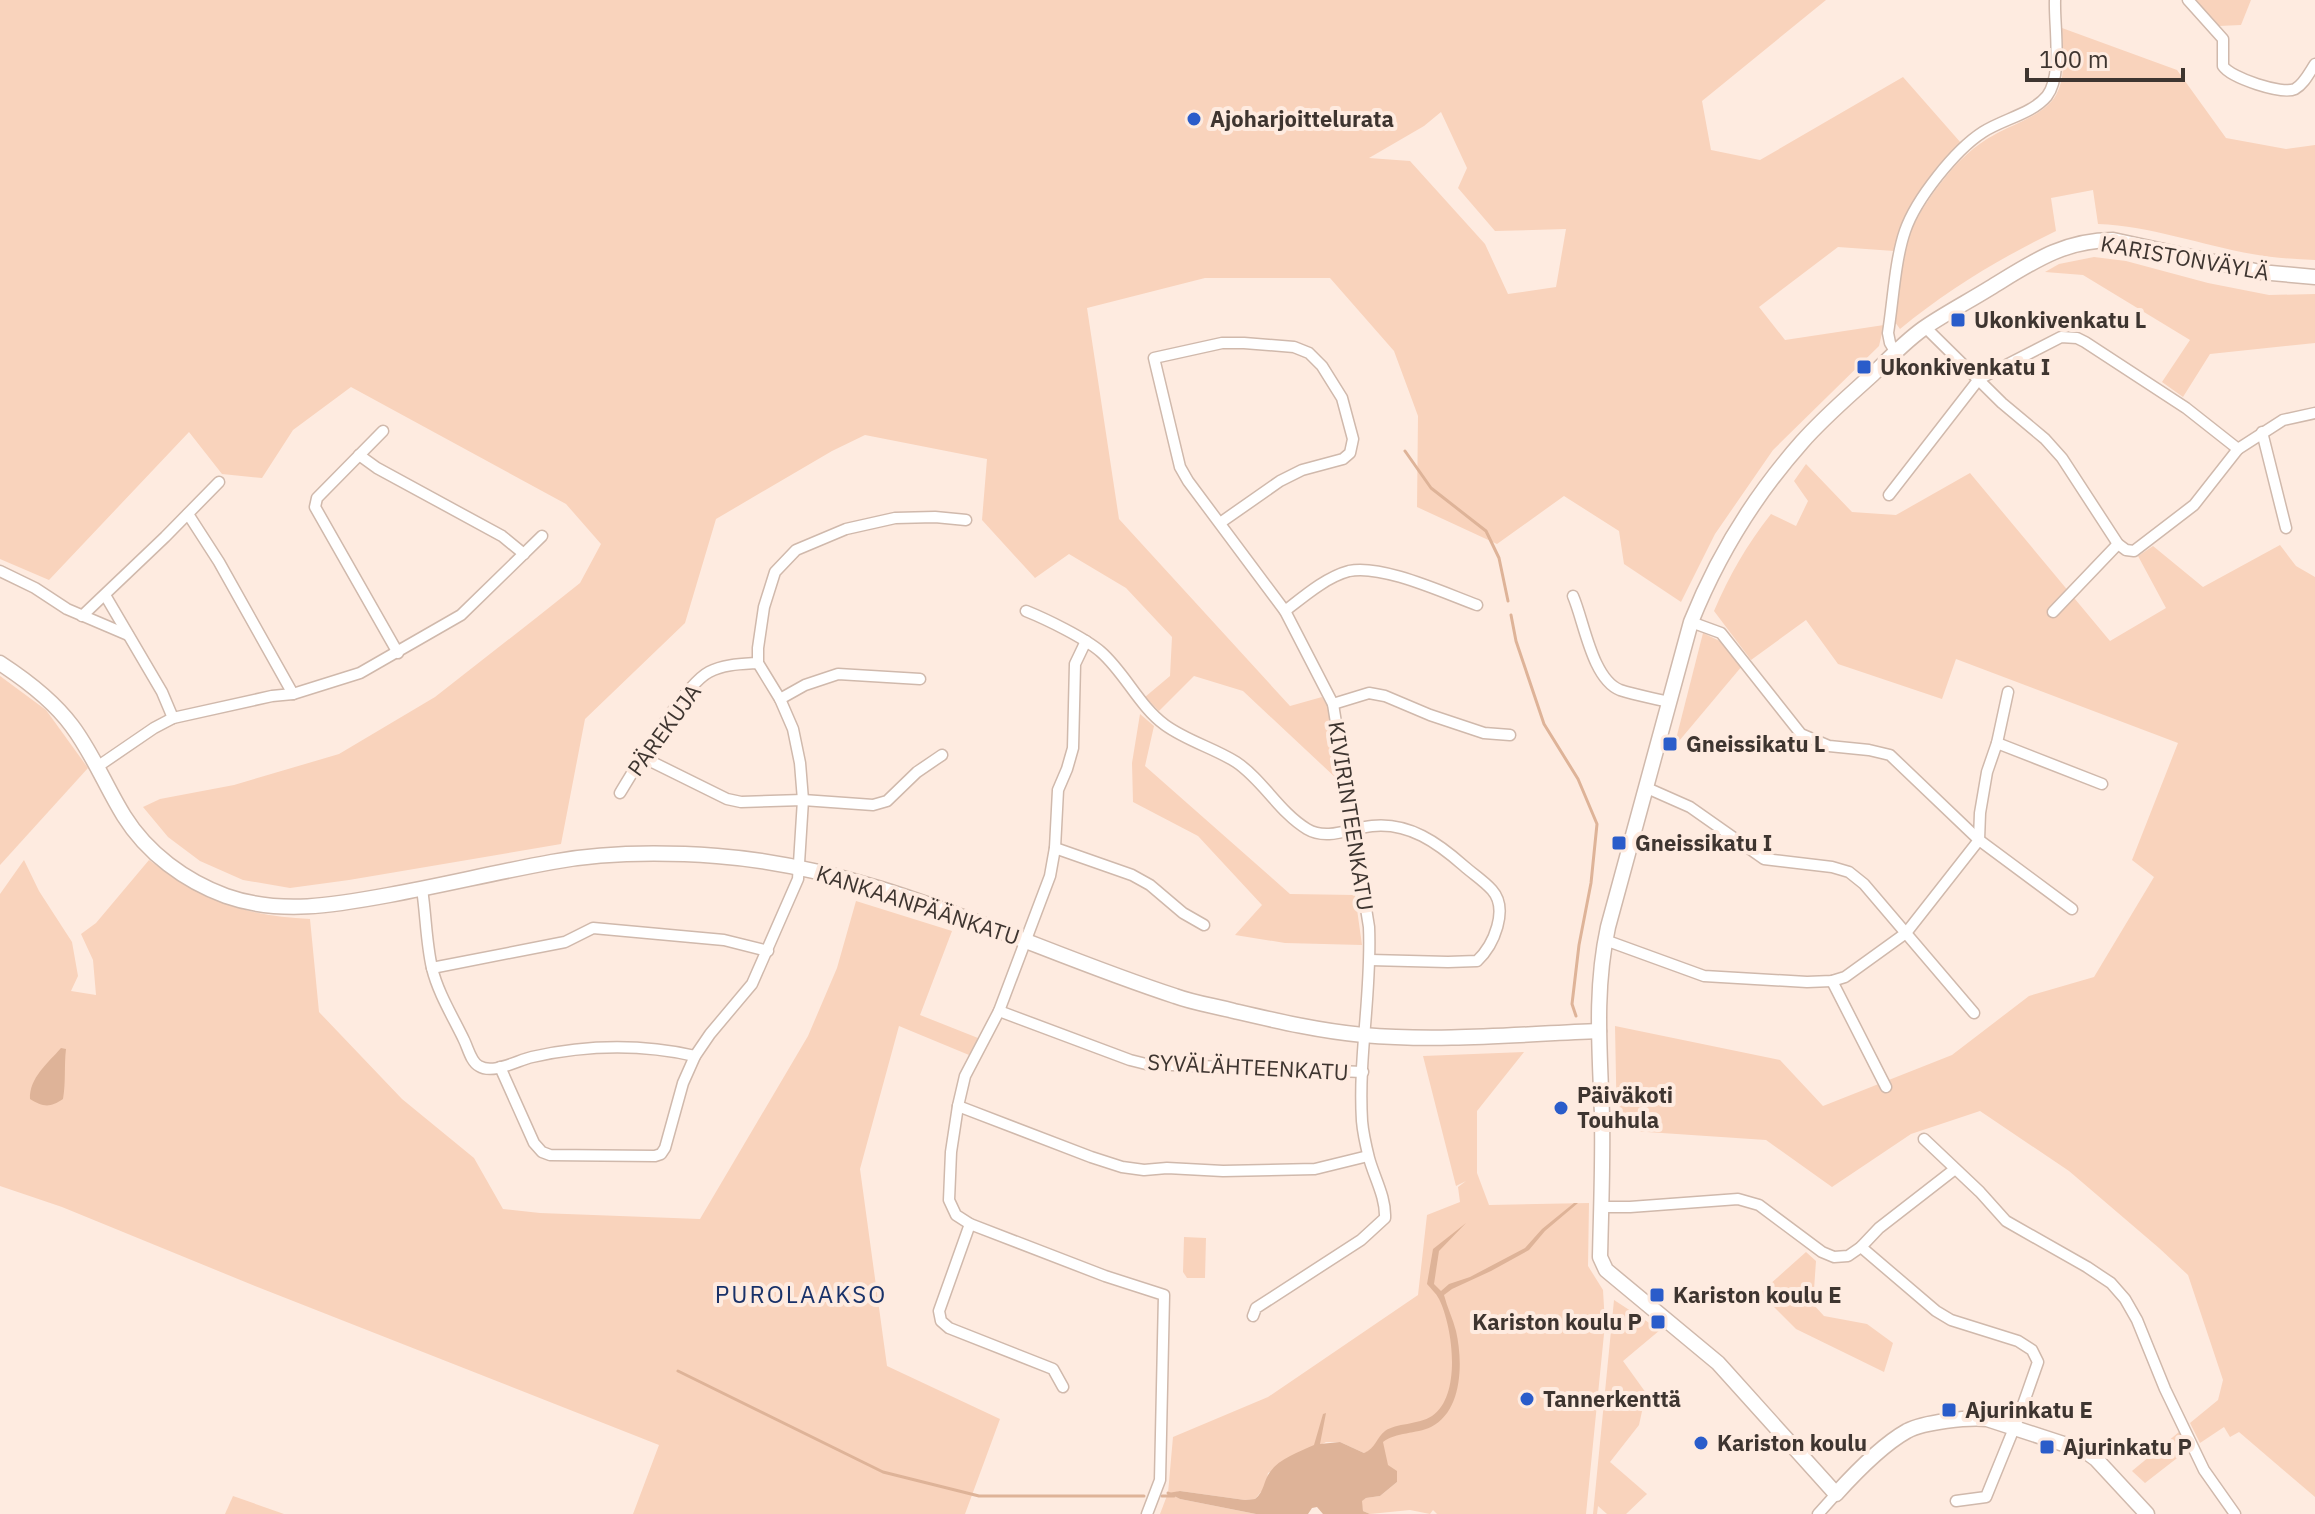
<svg xmlns="http://www.w3.org/2000/svg" width="2315" height="1514" viewBox="0 0 2315 1514" font-family="'IBM Plex Sans',sans-serif">
<style>
.green{fill:#f9d3bc;fill-rule:evenodd}
.water{fill:#deb398}
.lines{fill:none;stroke-linecap:round;stroke-linejoin:round}
.stream{stroke:#deb398;stroke-width:3}
.street-casing{stroke:#d0b9ac;stroke-width:13}
.secondary-casing{stroke:#d0b9ac;stroke-width:17}
.street{stroke:#fff;stroke-width:10}
.secondary{stroke:#fff;stroke-width:14}
.poi-dot{fill:#2a5cca;stroke:#feebe0;stroke-width:3}
.labels{text-anchor:middle;stroke-width:8;stroke-linejoin:round;paint-order:stroke}
.poi-label{font-size:22px;font-weight:bold;fill:#3e3530;stroke:#feebe0;text-anchor:start}
.street-label{font-size:22px;fill:#3e3530;stroke:#feebe0}
.neighbourhood-label{font-size:24px;letter-spacing:2px;fill:#193269;stroke:#feebe0}
</style>
<rect width="100%" height="100%" fill="#feebe0"/>
<!-- green -->
<g class="green">
<path d="M0,0H1826L1702,101L1711,150L1760,160L1903,77L1961,143C1931,174 1902,207 1894,251L1838,247L1759,307L1785,340L1884,325L1879,346L1773,450L1715,534L1681,602L1624,564L1619,531L1564,496L1497,544L1417,507L1418,416L1394,351L1330,278H1205L1087,308L1119,519L1290,706L1322,697L1328,707L1337,779L1243,691L1194,676L1159,711L1145,697L1170,676L1172,637L1126,588L1069,554L1035,578L982,520L987,459L865,435L832,451L716,519L685,623L585,719L561,844L349,880L290,888L243,880L200,861L168,837L143,807L160,799L234,785L339,754L435,697L536,618L580,583L601,544L566,504L351,387L293,430L262,478L222,474L189,432L49,580L0,559ZM1441,112L1467,168L1458,188L1495,231L1566,229L1556,287L1508,294L1485,244L1410,161L1369,158L1424,126Z"/>
<polygon points="2194,0 2251,0 2241,25 2219,26"/>
<path d="M2062,28L2177,70L2226,138L2286,149L2315,145V260C2294,259 2273,258 2252,254C2201,245 2151,226 2098,224L2093,190L2051,198L2056,231C2002,257 1947,290 1900,329L1895,322C1899,297 1902,254 1911,231C1919,213 1931,195 1944,179C1957,162 1975,145 1994,135C2013,124 2045,115 2056,95C2067,76 2062,49 2062,28Z"/>
<polygon points="2094,257 2126,261 2208,283 2269,295 2315,294 2315,343 2210,354 2183,397 2162,382 2190,340 2083,275 2045,272 2059,264"/>
<path d="M1806,464L1852,512L1896,515L1970,473L2110,641L2166,608L2138,556L2153,546L2203,587L2280,545L2296,566L2315,577V1497L2239,1432L2230,1437L2224,1427L2200,1443L2190,1423L2218,1400L2223,1380L2188,1275L2159,1248L2069,1171L1980,1111L1911,1134L1832,1187L1766,1140L1617,1130L1615,1026L1780,1060L1823,1106L1952,1055L2029,996L2094,977L2154,877L2132,860L2178,743L1956,659L1942,699L1838,664L1806,620L1751,660L1714,611C1730,574 1746,546 1771,514L1796,526L1808,501L1794,481Z"/>
<polygon points="1703,633 1726,644 1742,666 1674,747"/>
<polygon points="0,676 46,710 88,768 0,865"/>
<polygon points="1140,714 1154,726 1145,766 1290,894 1355,895 1362,945 1285,943 1235,935 1262,905 1198,836 1133,802 1132,763"/>
<path d="M24,860L39,891L72,942L78,976L71,991L96,995L93,960L81,934L96,923L149,860C162,869 176,880 190,888C227,909 268,917 310,919L319,1012L402,1099L474,1158L503,1209L540,1213L700,1219L808,1036L837,968L856,901L952,931L920,1015L978,1038L969,1055L899,1026L860,1169L887,1366L1000,1419L965,1514H633L659,1445L255,1286L62,1207L0,1186V894Z"/>
<polygon points="1524,1052 1477,1111 1477,1173 1489,1205 1589,1203 1588,1266 1603,1290 1605,1324 1586,1514 1437,1514 1433,1510 1430,1514 1410,1510 1370,1514 1363,1511 1361,1501 1366,1498 1380,1496 1397,1482 1388,1466 1370,1451 1364,1453 1340,1442 1326,1442 1268,1473 1265,1487 1255,1499 1245,1500 1180,1491 1170,1494 1180,1499 1256,1514 1160,1514 1168,1493 1173,1437 1268,1397 1418,1295 1427,1215 1460,1202 1458,1187 1466,1181 1456,1186 1423,1056"/>
<polygon points="1184,1237 1206,1238 1205,1278 1187,1278 1183,1272"/>
<polygon points="1806,1252 1816,1261 1813,1304 1824,1316 1867,1324 1893,1343 1884,1372 1796,1329 1760,1293"/>
<polygon points="1614,1300 1660,1330 1623,1361 1646,1393 1639,1425 1610,1462 1647,1494 1626,1514 1607,1514 1598,1506 1597,1514 1593,1514"/>
<polygon points="2179,1432 2190,1448 2145,1483 2132,1471"/>
<polygon points="233,1496 284,1514 225,1514"/>
</g>
<!-- water -->
<g class="water">
<path d="M61,1048L66,1049C64,1066 66,1082 63,1099C50,1108 43,1107 30,1099C29,1078 48,1063 61,1048Z"/>
<path d="M1574,1203H1578L1545,1231L1529,1250L1491,1271L1452,1289L1444,1295C1447,1307 1453,1319 1456,1331C1463,1361 1463,1411 1431,1427C1416,1434 1396,1432 1383,1442L1388,1465L1397,1471V1482L1380,1496L1366,1498L1362,1501L1363,1511L1370,1514H1323L1317,1507L1312,1508L1308,1514H1256L1180,1499L1168,1493L1180,1491L1245,1500L1255,1499C1265,1491 1263,1481 1270,1472C1280,1458 1299,1452 1314,1445L1323,1414L1326,1413L1320,1444L1340,1442L1364,1453C1376,1448 1376,1438 1385,1431C1396,1423 1418,1425 1432,1416C1462,1396 1453,1327 1439,1299C1436,1293 1431,1289 1427,1284L1433,1249L1466,1223L1439,1251L1434,1284L1441,1291L1449,1284L1470,1277L1525,1248L1542,1229Z"/>
</g>
<g class="lines">
<!-- stream -->
<g class="stream">
<polyline points="1405,451 1431,488 1486,531 1499,558 1508,601"/>
<polyline points="1511,615 1516,641 1544,724 1578,779 1597,824 1591,883 1579,945 1572,1004 1576,1016"/>
<polyline points="678,1371 883,1472 979,1496 1144,1496"/>
<polyline points="1162,1496 1174,1496 1168,1493"/>
</g>
<defs>
<g id="street">
<path d="M2188,0L2223,39V66C2231,78 2282,95 2295,89C2304,84 2309,73 2315,64"/>
<polyline points="1925,327 2002,403 2045,439 2062,458 2118,544 2126,550 2134,551 2194,505 2238,449"/>
<path d="M1896,353L1890,343L1888,333C1893,302 1895,260 1905,231C1916,199 1955,150 1983,132C2003,119 2032,114 2047,96C2063,75 2054,26 2055,0"/>
<polyline points="383,431 317,498 315,507 398,653"/>
<polyline points="2262,432 2286,528"/>
<polyline points="359,455 377,468 502,536 524,554"/>
<polyline points="1889,495 1979,379 2061,337 2077,338 2085,342 2186,408 2238,449 2283,420 2315,413"/>
<polyline points="188,514 219,562 293,694"/>
<path d="M1220,523L1280,481L1302,470L1343,459L1350,453L1353,439L1342,398L1322,366L1309,353L1294,347L1244,343H1222L1154,358L1180,467L1188,481L1285,611L1333,704L1369,927C1372,992 1358,1056 1362,1121C1363,1133 1366,1146 1369,1158C1374,1177 1386,1197 1385,1218L1361,1240L1256,1308L1253,1316"/>
<polyline points="0,571 35,588 67,609 128,635"/>
<polyline points="105,595 162,692 173,718"/>
<path d="M1573,596C1584,621 1592,679 1620,690C1635,695 1653,698 1669,702"/>
<path d="M1026,611C1046,619 1085,638 1101,652C1125,673 1139,706 1165,725C1187,741 1214,748 1236,762C1263,780 1279,812 1307,829C1327,841 1351,828 1372,826C1409,822 1438,843 1464,866C1473,874 1484,881 1492,890C1509,909 1494,945 1477,961L1448,962L1370,960"/>
<path d="M1285,611C1303,597 1326,577 1349,571C1382,564 1444,593 1477,605"/>
<polyline points="2053,612 2118,544"/>
<polyline points="82,616 165,537 219,482"/>
<polyline points="1691,622 1721,633 1801,734 1829,746 1869,750 1890,755 1979,840 2072,909"/>
<polyline points="1086,641 1075,664 1073,748 1067,769 1058,790 1055,848 1050,876 999,1011 965,1076 958,1106 951,1152 949,1200 956,1215 970,1224 1105,1276 1164,1295 1160,1480 1147,1514"/>
<polyline points="780,699 805,685 838,674 920,679"/>
<polyline points="1333,704 1369,693 1385,696 1430,715 1484,733 1510,735"/>
<polyline points="1997,743 2102,784"/>
<polyline points="642,757 727,799 741,802 803,800 873,805 887,801 917,772 942,755"/>
<polyline points="97,767 154,728 173,718 272,696 293,694 360,673 461,615 542,536"/>
<polyline points="1647,788 1690,807 1764,859 1832,867 1849,872 1864,884 1974,1013"/>
<path d="M620,793C637,765 684,685 709,672C724,664 742,664 758,663"/>
<polyline points="1055,848 1132,875 1150,885 1183,913 1204,925"/>
<path d="M422,889C426,915 426,942 432,968C438,993 453,1017 464,1040C468,1048 471,1062 479,1066C493,1075 518,1060 532,1057C586,1045 642,1044 695,1056"/>
<polyline points="1605,940 1704,976 1807,982 1832,981 1845,977 1906,933 1979,840 1980,813 1987,772 1997,743 2008,692"/>
<polyline points="432,968 565,942 593,928 724,940 768,951"/>
<polyline points="1832,981 1886,1087"/>
<polyline points="999,1011 1130,1060 1146,1064 1363,1072"/>
<polyline points="500,1067 534,1143 542,1152 550,1155 655,1156 661,1154 665,1148 683,1083 695,1056 710,1034 752,984 798,879 803,800 800,763 793,729 780,699 758,663 758,648 764,607 775,572 796,550 846,529 895,518 935,517 966,520"/>
<polyline points="958,1106 1091,1157 1122,1167 1144,1170 1167,1168 1223,1171 1315,1169 1368,1156"/>
<polyline points="1924,1139 1980,1192 2006,1221 2087,1267 2111,1283 2125,1299 2137,1320 2165,1389 2204,1470 2235,1514"/>
<polyline points="1601,1207 1630,1207 1738,1199 1759,1205 1822,1252 1834,1257 1848,1256 1861,1247 1879,1228 1955,1169"/>
<polyline points="970,1224 939,1311 941,1321 949,1328 1053,1369 1063,1387"/>
<polyline points="1861,1247 1936,1311 1951,1320 2018,1341 2032,1350 2038,1362 2019,1416 1986,1497 1956,1501"/>
<polyline points="1818,1514 1836,1494"/>
</g>
<g id="secondary">
<path d="M0,663C26,680 53,700 72,726C93,754 106,787 124,816C147,853 185,881 226,896C280,915 335,905 389,895C444,885 497,872 552,862C606,852 662,852 717,856C878,868 1024,947 1175,996C1194,1003 1215,1006 1234,1011C1277,1021 1319,1031 1363,1035C1441,1042 1521,1034 1599,1031"/>
<path d="M2147,1514L2096,1459L2085,1451L1987,1419C1968,1417 1924,1422 1907,1431C1882,1445 1855,1473 1836,1494L1718,1363L1606,1270L1600,1257C1601,1210 1603,1163 1602,1116C1600,1052 1594,991 1608,927L1691,622C1717,557 1755,495 1802,442C1824,417 1849,396 1873,374C1890,358 1907,339 1927,326C1948,312 1969,301 1990,288C2031,263 2063,240 2113,240L2260,272L2315,277"/>
</g>
</defs>
<!-- street casing -->
<use href="#street" class="street-casing"/>
<!-- secondary casing -->
<use href="#secondary" class="secondary-casing"/>
<!-- street -->
<use href="#street" class="street"/>
<!-- secondary -->
<use href="#secondary" class="secondary"/>
</g>
<!-- markers -->
<g class="poi-dot">
<circle cx="1194" cy="119" r="8"/>
<rect x="1950" y="312" width="16" height="16" rx="4"/>
<rect x="1856" y="359" width="16" height="16" rx="4"/>
<rect x="1662" y="736" width="16" height="16" rx="4"/>
<rect x="1611" y="835" width="16" height="16" rx="4"/>
<circle cx="1561" cy="1108" r="8"/>
<rect x="1649" y="1287" width="16" height="16" rx="4"/>
<rect x="1650" y="1314" width="16" height="16" rx="4"/>
<circle cx="1527" cy="1399" r="8"/>
<rect x="1941" y="1402" width="16" height="16" rx="4"/>
<circle cx="1701" cy="1443" r="8"/>
<rect x="2039" y="1439" width="16" height="16" rx="4"/>
</g>
<g class="labels">
<!-- poi labels -->
<g class="poi-label">
<text x="1210" y="127">Ajoharjoittelurata</text>
<text x="1974" y="328">Ukonkivenkatu L</text>
<text x="1880" y="375">Ukonkivenkatu I</text>
<text x="1686" y="752">Gneissikatu L</text>
<text x="1635" y="851">Gneissikatu I</text>
<text x="1577" y="1103">Päiväkoti<tspan x="1577" dy="25">Touhula</tspan></text>
<text x="1673" y="1303">Kariston koulu E</text>
<text x="1642" y="1330" text-anchor="end">Kariston koulu P</text>
<text x="1543" y="1407">Tannerkenttä</text>
<text x="1965" y="1418">Ajurinkatu E</text>
<text x="1717" y="1451">Kariston koulu</text>
<text x="2063" y="1455">Ajurinkatu P</text>
</g>
<!-- street labels -->
<g class="street-label">
<text transform="translate(2185 258) rotate(10)" y="8">KARISTONVÄYLÄ</text>
<text transform="translate(664 730) rotate(-54)" y="8">PÄREKUJA</text>
<text transform="translate(1351 816) rotate(81)" y="8">KIVIRINTEENKATU</text>
<text transform="translate(918 905) rotate(18)" y="8">KANKAANPÄÄNKATU</text>
<text transform="translate(1248 1067) rotate(3)" y="8">SYVÄLÄHTEENKATU</text>
</g>
<!-- neighbourhood labels -->
<g class="neighbourhood-label">
<text x="801" y="1303">PUROLAAKSO</text>
</g>
</g>
<!-- scale -->
<path d="M2027 68v12h156v-12" fill="none" stroke="#3e3530" stroke-width="4"/>
<text x="2039" y="68" font-size="24" fill="#3e3530" stroke="#feebe0" stroke-width="6" paint-order="stroke">100 m</text>
</svg>
